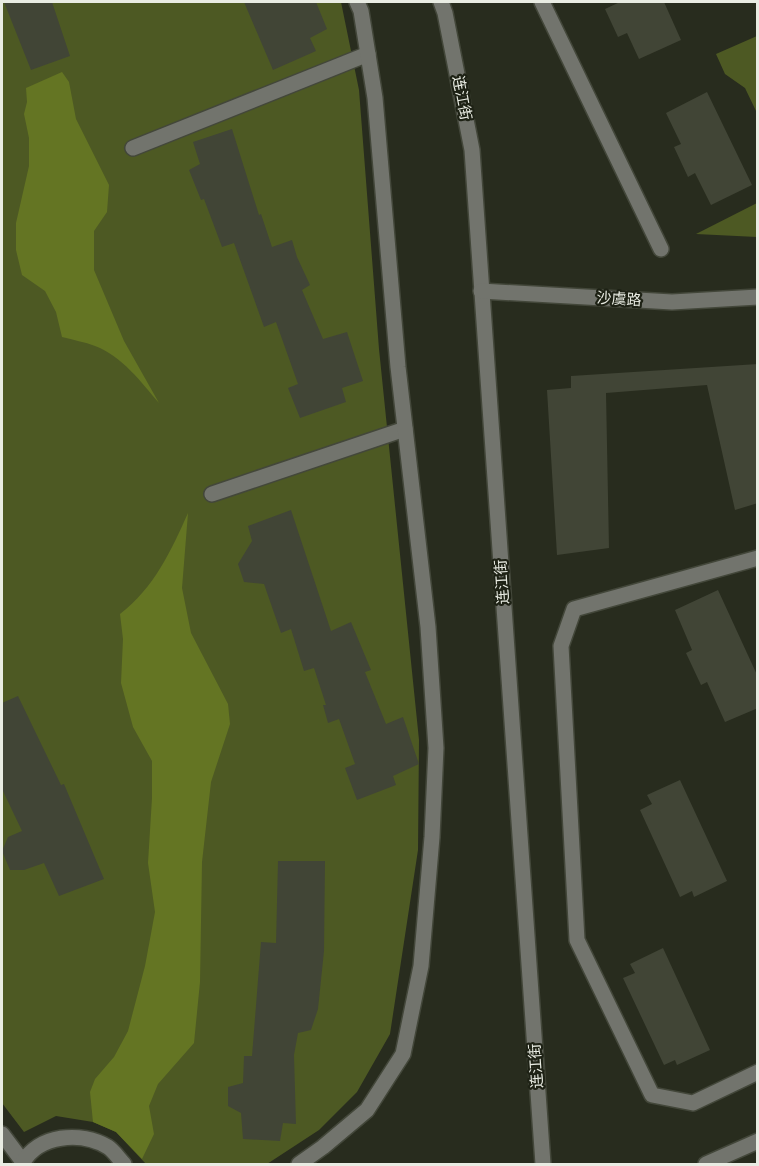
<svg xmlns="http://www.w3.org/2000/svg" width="759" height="1166" viewBox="0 0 759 1166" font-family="'Roboto Serif','Noto Sans SC',serif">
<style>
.green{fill:#4d5923}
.water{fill:#647523}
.building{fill:#414536}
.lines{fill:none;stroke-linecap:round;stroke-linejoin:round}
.minor-casing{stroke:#43473a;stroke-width:18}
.minor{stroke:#72746d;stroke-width:15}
.labels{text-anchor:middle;stroke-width:4.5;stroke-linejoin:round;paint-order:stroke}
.street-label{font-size:15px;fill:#e9ece3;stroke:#1e2215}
</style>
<rect width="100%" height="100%" fill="#282c1e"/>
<!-- green -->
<g class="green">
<polygon points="2,2 341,2 359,90 379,349 419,740 418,850 390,1034 357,1092 319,1130 267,1164 146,1164 116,1132 93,1122 56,1116 24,1132 2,1103"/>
<polygon points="757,36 757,113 745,88 725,74 716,54"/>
<polygon points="757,203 757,237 696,234"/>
</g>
<!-- water -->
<g class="water">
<path d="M62,72L69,82L76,119L109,185L107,212L94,231V270L124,341L159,403C141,382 122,356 95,346C85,342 73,340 62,337L56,312L45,291L22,275L16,250V223L29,166V138L24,114L27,102L26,88Z"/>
<path d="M188,513L182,588L191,633L228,704L230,724L211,782L202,862L200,982L194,1043L158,1084L149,1106L154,1134L142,1159L116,1132L93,1122L90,1092L95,1079L114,1057L128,1031L145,966L155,912L148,863L152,798V761L133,727L121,683L123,639L120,614C154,588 171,551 188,513Z"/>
</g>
<!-- building -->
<g class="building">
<polygon points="4,2 52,2 70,56 31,70"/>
<polygon points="244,2 316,2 327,29 310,38 316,51 273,70"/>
<polygon points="620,2 664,2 681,40 639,59 627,33 618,37 605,9"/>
<polygon points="707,92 752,185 711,205 695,173 688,177 674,147 681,144 666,113"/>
<polygon points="232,129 259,215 261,214 272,247 292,240 297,257 310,285 302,290 323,339 347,332 363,381 342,388 346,402 300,418 288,388 298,384 276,322 264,327 234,243 222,247 204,199 201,200 189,170 200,164 193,142"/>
<polygon points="758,364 758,503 735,510 707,385 606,393 609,548 557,555 547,390 571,388 571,376"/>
<polygon points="291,510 331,631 351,622 371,670 365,672 386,724 403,717 419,764 393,776 396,785 357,800 345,768 355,764 339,719 328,723 323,705 326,705 314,668 304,671 291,629 281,633 264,584 244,582 238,564 252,541 248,526"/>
<polygon points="718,590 758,677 758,708 725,722 707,682 701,685 686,653 692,650 675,610"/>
<polygon points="18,696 61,785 64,784 104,879 59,896 44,863 24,870 10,870 2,851 8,837 22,831 2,789 2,703"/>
<polygon points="680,780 727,881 694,897 692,891 680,897 640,810 652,804 647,795"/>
<polygon points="278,861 325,861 324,951 318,1009 311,1030 298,1033 294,1055 296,1124 283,1123 280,1141 243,1139 241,1113 228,1106 228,1087 243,1083 244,1056 252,1056 261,942 276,943"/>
<polygon points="663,948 710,1050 677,1065 675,1060 664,1065 623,978 635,973 630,964"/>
</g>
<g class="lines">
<defs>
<g id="minor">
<polyline points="441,2 445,13 472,150 543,1164"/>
<polyline points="542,2 661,249"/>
<polyline points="133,148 368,54"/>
<polyline points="481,291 672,302 758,297"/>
<polyline points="212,494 405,429"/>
<polyline points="758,558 574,609 561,646 577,940 652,1095 693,1103 758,1072"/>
<polyline points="2,1134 23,1162"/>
<path d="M22,1164C38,1134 81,1131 108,1147C114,1151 119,1159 124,1164"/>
<polyline points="299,1164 323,1147 367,1110 403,1054 421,966 432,837 436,748 428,627 398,367 375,98 361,11 357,2"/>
<polyline points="706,1164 758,1141"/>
</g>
</defs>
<!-- minor casing -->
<use href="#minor" class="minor-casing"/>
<!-- minor -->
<use href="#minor" class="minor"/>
</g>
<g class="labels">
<!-- street labels -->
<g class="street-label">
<text transform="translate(462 98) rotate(79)" y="5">连江街</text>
<text transform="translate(619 299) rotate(3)" y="5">沙虞路</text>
<text transform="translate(502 582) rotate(-94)" y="5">连江街</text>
<text transform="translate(536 1066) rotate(-94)" y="5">连江街</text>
</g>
</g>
<!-- border -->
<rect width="759" height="1166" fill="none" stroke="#e9ece3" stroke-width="6"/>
</svg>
